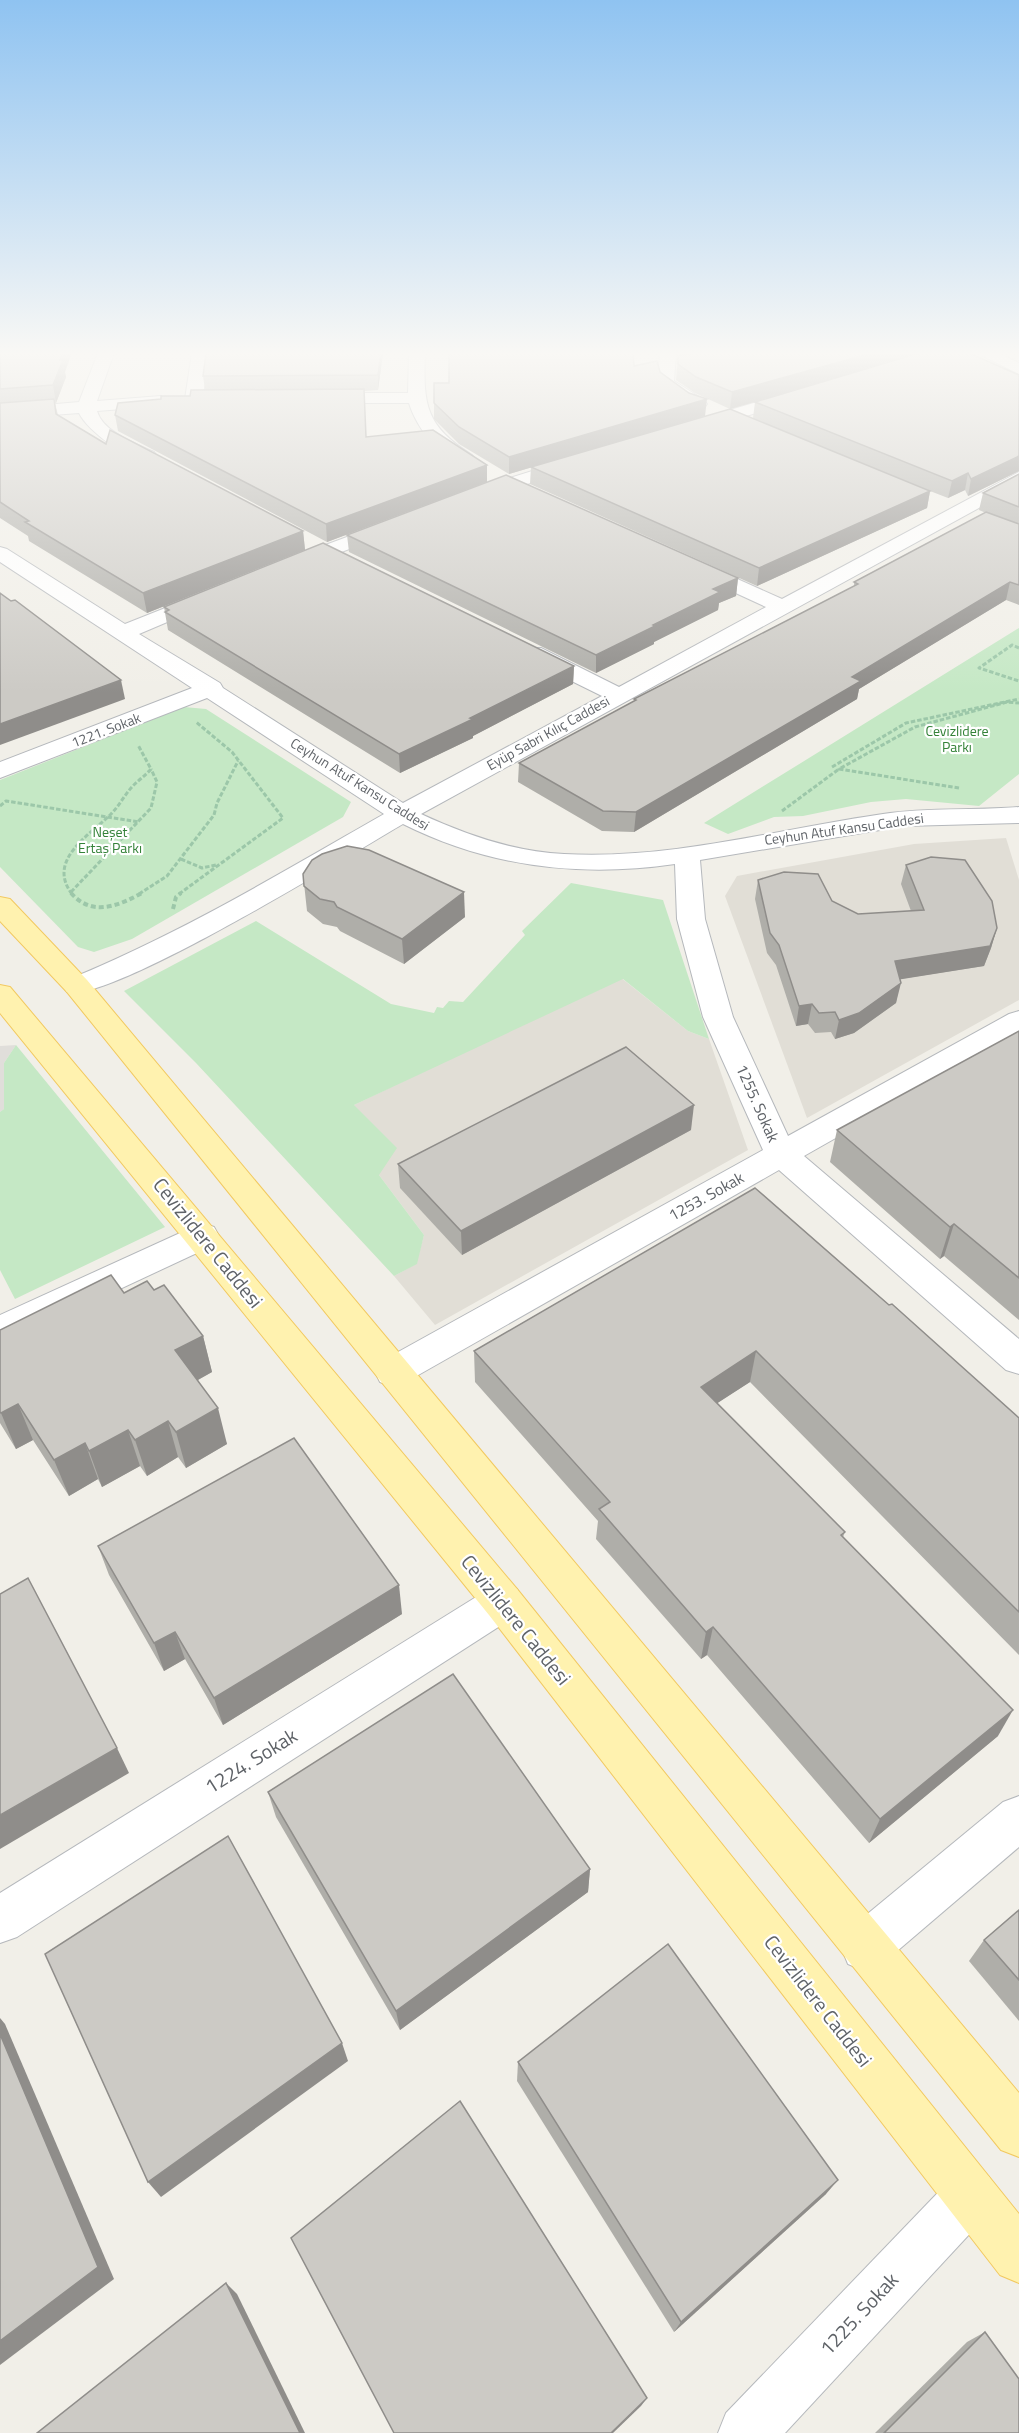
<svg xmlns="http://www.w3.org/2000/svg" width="1019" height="2433" viewBox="0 0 1019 2433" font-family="'Titillium Web',sans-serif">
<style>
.industrial{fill:#e0deda}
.education{fill:#e1ded6}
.green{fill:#c5e8c5}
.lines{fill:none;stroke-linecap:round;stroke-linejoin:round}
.minor-casing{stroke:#b5b8bc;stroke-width:2}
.major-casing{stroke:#f2c960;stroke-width:2}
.path-far1{stroke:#9cc7a9;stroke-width:3;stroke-dasharray:4.5 2;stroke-linecap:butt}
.path{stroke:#9cc7a9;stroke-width:4;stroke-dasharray:5 3;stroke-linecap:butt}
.minor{fill:#fff;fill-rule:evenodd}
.major{fill:#fff2af;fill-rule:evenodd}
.wall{fill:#afaea9}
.shaded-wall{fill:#8f8d8a}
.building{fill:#cccac5;stroke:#8f8d8a;stroke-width:1.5}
.labels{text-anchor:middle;stroke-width:4.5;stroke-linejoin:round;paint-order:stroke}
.far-street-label{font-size:14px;fill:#5f6368;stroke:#fff}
.far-park-label{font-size:14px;fill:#348238;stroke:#fff}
.street-label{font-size:16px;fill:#5f6368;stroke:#fff}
.near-street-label{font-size:20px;fill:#5f6368;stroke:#fff}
</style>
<rect width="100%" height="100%" fill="#f1efe8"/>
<!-- industrial -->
<polygon class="industrial" points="16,1045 4,1063 4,1109 0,1112 0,1046"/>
<!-- education -->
<g class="education">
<polygon points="1006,838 1019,880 1019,1000 807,1118 725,896 737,876 914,844"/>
<polygon points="620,977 688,1031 709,1039 748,1150 435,1325 394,1276 416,1264 424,1235 379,1175 354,1105"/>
</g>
<!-- green -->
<g class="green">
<polygon points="1019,628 1019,774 979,806 906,799 871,802 803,816 774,817 728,834 704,823"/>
<polygon points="184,707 206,709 351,802 343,817 132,939 94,952 78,947 0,867 0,780"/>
<polygon points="571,883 663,900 709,1039 688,1031 623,979 354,1105 397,1148 379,1175 424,1235 417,1264 394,1276 196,1063 124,991 256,921 391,1004 434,1013 437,1007 443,1008 449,1001 463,1002 525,935 522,931"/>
<polygon points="16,1045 165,1227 15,1299 0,1270 0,1112 4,1109 4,1063"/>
</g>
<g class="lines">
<defs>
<g id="minor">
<path d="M98,353H114L97,401L161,396L170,401L161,406L97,411C103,432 136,444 154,452L157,456L154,460C133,465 88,432 79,413L0,419V409L79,402Z"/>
<polygon points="192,353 208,353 203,399 194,404 185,399"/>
<path d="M409,353H425C423,406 426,426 472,455L475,459L472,463C445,470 415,425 409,403H320L311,398L320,393H408Z"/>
<polygon points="660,353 676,353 674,381 704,400 707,404 704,408 692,408 660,386 658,382"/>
<polygon points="977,353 998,353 1019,363 1019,374"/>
<polygon points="798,390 804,391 806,395 804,399 695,431 686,426 689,422"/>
<polygon points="574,458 580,459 583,463 580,467 475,501 466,495 468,491"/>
<path d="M1019,472V486L421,814C466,835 515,852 564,854C671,860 778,829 883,814C928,807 974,811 1019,807V823L904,826L700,860L705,919L733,1017L788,1136L1009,1014L1019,1011V1034L804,1156L1019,1339V1374L1006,1370L779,1170L406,1382L393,1387L380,1382L375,1372L380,1362L763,1150L703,1017L677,919L675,864C580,878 489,867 403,824C353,853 109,1004 67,992L63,986L67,980C178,935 281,873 384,814L207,698L0,778V762L192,688L0,562V547L7,549L125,624L198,595H212L215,599L212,603L139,634L220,683L223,688L403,803L602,696L525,658L522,653L525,648H541L619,687L766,607L690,572L687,568L690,564H704L782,599Z"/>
<polygon points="390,521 397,523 400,527 397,531 299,568 285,568 282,564 285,560"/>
<polygon points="202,1223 214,1227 219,1236 214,1245 0,1345 0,1315"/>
<polygon points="503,1584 517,1589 523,1602 517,1615 17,1937 0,1943 0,1893 489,1589"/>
<polygon points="1019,1796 1019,1847 882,1964 865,1971 848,1964 841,1947 848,1930 1003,1802"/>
<polygon points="971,2169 989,2177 997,2195 989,2213 785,2433 718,2433 726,2413 953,2177"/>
</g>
<g id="major">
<polygon points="0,897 10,899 87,980 1019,2093 1019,2157 1001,2150 67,992 0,921"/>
<polygon points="0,985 10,987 517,1589 1019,2214 1019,2283 1000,2275 489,1615 0,1013"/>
</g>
</defs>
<!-- minor casing -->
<use href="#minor" class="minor-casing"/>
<!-- major casing -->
<use href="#major" class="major-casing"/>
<!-- path-far1 -->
<g class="path-far1">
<polyline points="1019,648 1012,645 979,668 1019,681"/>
<polyline points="832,767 906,723 1019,699"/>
<polyline points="959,788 839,769 915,727 1007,702 1019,703"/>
<polyline points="0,806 6,801 139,822"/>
<polyline points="782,811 839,769"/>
<polyline points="181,859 202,868 216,865"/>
<polyline points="71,892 151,808 157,782 151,769"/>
<path d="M72,894C46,860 90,835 111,814C119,806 124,796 131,788C137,781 145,776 151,769L138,745"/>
<polyline points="139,894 167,876 214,815 217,803 238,761"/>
<polyline points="179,894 283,818 232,752 196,722"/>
</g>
<!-- path -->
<g class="path">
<path d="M71,893C92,917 118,906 142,893"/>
<polyline points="173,909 176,897 181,893"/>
</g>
<!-- minor -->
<use href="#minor" class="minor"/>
<!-- major -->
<use href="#major" class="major"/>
</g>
<!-- wall -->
<g class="wall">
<polygon points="0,353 65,372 66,377 56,403 55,403 58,415 106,444 303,531 305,550 147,613 29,541 28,536 0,518"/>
<polygon points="383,353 378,390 364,391 366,437 487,465 487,482 327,542 118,431 115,415 161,399 190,396 205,390 203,376"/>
<polygon points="678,356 1019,375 1019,471 968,496 965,490 948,498 930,491 927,508 757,586 530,484 531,467 753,418 755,402 796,390 730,409 695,393 676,380"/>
<polygon points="634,366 660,372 705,416 509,474 459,444 434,419 434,403 449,383"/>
<polygon points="1019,474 1019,605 1006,600 859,689 857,699 634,832 602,831 518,782 519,763 634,701 634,699 854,586 854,582 986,513 979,510 983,493"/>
<polygon points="347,535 738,578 736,596 719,603 718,610 654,642 654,644 596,673 349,552"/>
<polygon points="164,607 574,666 573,684 473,736 473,738 400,773 168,630"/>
<polygon points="906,865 997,928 991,948 984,966 900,979 896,1003 854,1033 835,1039 831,1032 815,1033 808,1024 796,1026 776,965 767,953 755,899 758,880 832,901 858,914 911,911 901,884"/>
<polygon points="303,874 465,917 404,964 340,931 337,927 323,924 307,911"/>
<polygon points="1019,1031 1019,1320 944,1256 940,1259 830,1162 837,1130"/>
<polygon points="691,1130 462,1255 400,1188 398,1164"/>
<polygon points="755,1188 1019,1418 1019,1655 750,1382 717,1403 845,1532 843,1537 998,1736 869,1843 707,1655 701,1659 596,1539 598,1521 475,1382 474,1351"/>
<polygon points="154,1290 203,1336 212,1372 198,1380 227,1444 186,1468 178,1457 147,1476 140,1466 102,1487 98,1479 69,1496 33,1440 16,1449 0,1423 0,1330 124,1293"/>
<polygon points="98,1546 402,1614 223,1725 185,1659 164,1671 109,1575"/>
<polygon points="268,1792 590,1869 588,1892 400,2030 276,1817"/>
<polygon points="1019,1910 1019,2021 969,1961 984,1940"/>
<polygon points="518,2062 826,2194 674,2332 517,2081"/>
<polygon points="985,2332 1019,2433 875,2433 967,2342"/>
</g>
<!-- shaded-wall -->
<g class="shaded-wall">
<polygon points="63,353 72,353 65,372 66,377 56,403 53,385"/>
<polygon points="381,353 383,353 378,390 378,375"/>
<polygon points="872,353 924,353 730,409 732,392"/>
<polygon points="707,399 705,416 509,474 509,457"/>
<polygon points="1019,456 1019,471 968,496 971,479"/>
<polygon points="487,465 487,482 327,542 326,524"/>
<polygon points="968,473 965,490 948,498 952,481"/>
<polygon points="930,491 927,508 757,586 759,568"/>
<polygon points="303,531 305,550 147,613 143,593"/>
<polygon points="738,578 736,596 719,603 718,610 654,642 654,644 596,673 596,655 653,625 713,589"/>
<polygon points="1010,582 1006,600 859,689 857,699 634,832 636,812 852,677"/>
<polygon points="574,666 573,684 473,736 473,738 400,773 399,754"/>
<polygon points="121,680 125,699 0,745 0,724"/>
<polygon points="464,892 465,917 404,964 402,939"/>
<polygon points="997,928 991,948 984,966 890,981 895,961"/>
<polygon points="901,983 896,1003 854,1033 835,1039 839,1020"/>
<polygon points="812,1004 808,1024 796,1026 799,1006"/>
<polygon points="694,1105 691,1130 462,1255 461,1231"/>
<polygon points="954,1224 944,1256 940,1259 950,1227"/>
<polygon points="203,1336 212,1372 185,1387 175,1350"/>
<polygon points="756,1351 750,1382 696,1417 701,1387"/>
<polygon points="18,1404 33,1440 16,1449 1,1413"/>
<polygon points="218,1408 227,1444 186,1468 176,1432"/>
<polygon points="168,1421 178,1457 147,1476 135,1440"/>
<polygon points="128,1430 140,1466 102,1487 89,1451"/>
<polygon points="85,1443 98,1479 69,1496 54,1460"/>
<polygon points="399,1585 402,1614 223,1725 214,1698"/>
<polygon points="713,1627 707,1655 701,1659 706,1632"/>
<polygon points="175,1632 185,1659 164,1671 154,1643"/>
<polygon points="1013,1710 998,1736 869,1843 880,1819"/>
<polygon points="117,1748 129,1773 0,1849 0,1815"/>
<polygon points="590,1869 588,1892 400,2030 396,2011"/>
<polygon points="0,2018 5,2024 114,2279 0,2365"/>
<polygon points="342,2043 348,2061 161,2197 148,2182"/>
<polygon points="838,2180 826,2194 674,2332 681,2322"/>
<polygon points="226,2283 237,2294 305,2433 300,2433"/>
<polygon points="647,2398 641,2406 613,2433 611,2433"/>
</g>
<!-- building -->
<g class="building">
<polygon points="0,353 63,353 60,360 63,360 53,385 0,389"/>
<polygon points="206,353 381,353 378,375 203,376"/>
<polygon points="449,353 633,353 634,366 657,361 660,372 689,393 707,399 509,457 459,427 434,403 434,383 449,383"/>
<polygon points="695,353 872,353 732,392 696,377 678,364 678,356"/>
<polygon points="919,353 969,353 1019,375 1019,456 971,479 968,473 952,481 755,402"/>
<polygon points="364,389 366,437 433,430 487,465 326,524 115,415 118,403 161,399 161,396 190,396 191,390"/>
<polygon points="54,399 56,414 106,444 110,430 303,531 143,593 25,522 29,521 0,502 0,403"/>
<polygon points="730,409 930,491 759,568 531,467"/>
<polygon points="1019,474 1019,507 983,493"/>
<polygon points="506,475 738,578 713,589 720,592 653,625 655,626 596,655 347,535"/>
<polygon points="986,512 1019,524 1019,585 1010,582 852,677 861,681 636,812 603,811 519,763 636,700 634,699 858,584 854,582"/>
<polygon points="323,543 574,666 470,718 473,719 399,754 165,612 169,610 164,607"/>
<polygon points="0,593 11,601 15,600 121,680 0,724"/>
<polygon points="347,846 369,850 464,892 402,939 337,907 334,902 320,899 304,886 303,874 312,860 322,854"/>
<polygon points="931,857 965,860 992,901 997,928 990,946 895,961 901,983 859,1013 839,1020 835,1012 819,1013 812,1004 799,1006 779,945 770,933 758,880 784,872 818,874 832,901 858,914 924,910 906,865"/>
<polygon points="1019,1031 1019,1278 954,1224 950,1227 837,1130"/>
<polygon points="626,1047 694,1105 461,1231 398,1164"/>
<polygon points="755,1188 889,1305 892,1304 1019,1418 1019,1612 756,1351 701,1387 845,1532 841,1535 1013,1710 880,1819 713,1627 706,1632 599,1509 610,1502 474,1351"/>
<polygon points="111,1275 124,1293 147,1281 154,1290 164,1285 203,1336 175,1350 218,1408 176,1432 168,1421 135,1440 128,1430 89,1451 85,1443 54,1460 18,1404 1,1413 0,1412 0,1330"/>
<polygon points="294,1438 399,1585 214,1698 175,1632 154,1643 98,1546"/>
<polygon points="28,1578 117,1748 0,1815 0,1594"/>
<polygon points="453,1674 590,1869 396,2011 268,1792"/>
<polygon points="228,1836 342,2043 148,2182 45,1954"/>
<polygon points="1019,1910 1019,1980 984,1940"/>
<polygon points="668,1944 838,2180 681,2322 518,2062"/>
<polygon points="0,2034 98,2267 0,2341"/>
<polygon points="460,2101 647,2398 611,2433 394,2433 291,2238"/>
<polygon points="226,2283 300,2433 37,2433"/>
<polygon points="985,2332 1019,2379 1019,2433 884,2433"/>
</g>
<!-- sky -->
<linearGradient id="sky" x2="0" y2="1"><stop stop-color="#8fc3f1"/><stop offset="0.51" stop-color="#f9f8f5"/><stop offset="1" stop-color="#f9f8f5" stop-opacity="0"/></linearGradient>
<rect width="1019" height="693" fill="url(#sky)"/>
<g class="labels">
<!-- far-street labels -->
<g class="far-street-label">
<text transform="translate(106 730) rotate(-21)" y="5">1221. Sokak</text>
<text transform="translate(548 733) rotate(-29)" y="5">Eyüp Sabri Kılıç Caddesi</text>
<text transform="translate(360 784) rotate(32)" y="5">Ceyhun Atuf Kansu Caddesi</text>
<text transform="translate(844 829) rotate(-8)" y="5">Ceyhun Atuf Kansu Caddesi</text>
</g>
<!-- far-park labels -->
<g class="far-park-label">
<text x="957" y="736">Cevizlidere<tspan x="957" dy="16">Parkı</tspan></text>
<text x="110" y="837">Neşet<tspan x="110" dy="16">Ertaş Parkı</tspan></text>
</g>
<!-- street labels -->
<g class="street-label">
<text transform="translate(758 1103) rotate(66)" y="6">1255. Sokak</text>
<text transform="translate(706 1196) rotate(-29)" y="6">1253. Sokak</text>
</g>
<!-- near-street labels -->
<g class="near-street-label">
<text transform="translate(208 1243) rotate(51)" y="7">Cevizlidere Caddesi</text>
<text transform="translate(516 1620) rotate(51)" y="7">Cevizlidere Caddesi</text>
<text transform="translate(251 1761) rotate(-32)" y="7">1224. Sokak</text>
<text transform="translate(818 2001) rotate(52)" y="7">Cevizlidere Caddesi</text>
<text transform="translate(859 2314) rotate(-47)" y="7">1225. Sokak</text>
</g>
</g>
</svg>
